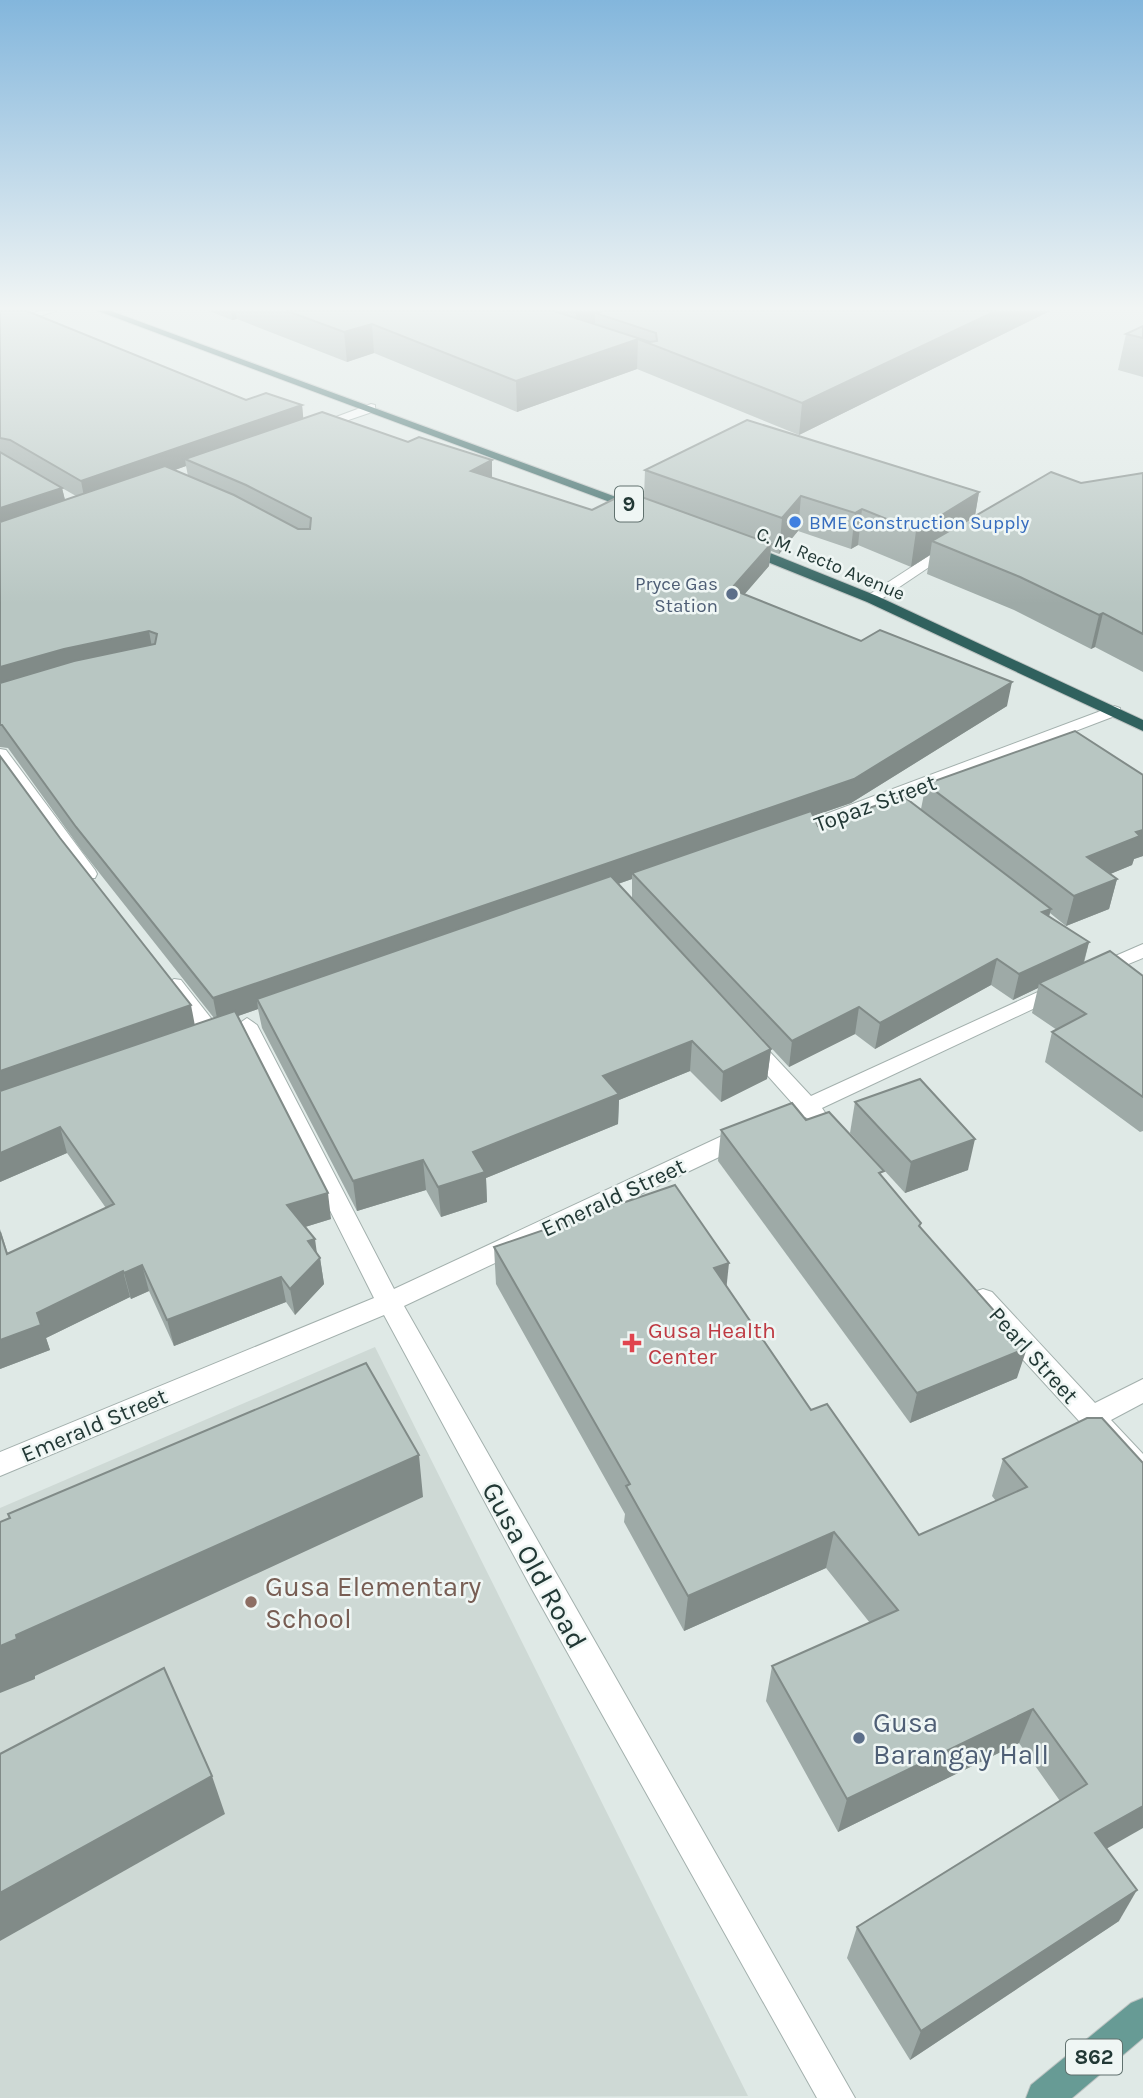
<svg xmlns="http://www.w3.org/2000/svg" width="1143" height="2098" viewBox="0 0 1143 2098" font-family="Karla,sans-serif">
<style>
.built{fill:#ced9d5}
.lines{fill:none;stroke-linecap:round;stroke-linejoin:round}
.minor-casing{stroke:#a3b0ad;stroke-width:2}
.major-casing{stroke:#bdc3c2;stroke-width:2}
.highway-casing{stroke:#bdc3c2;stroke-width:2}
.minor{fill:#fff;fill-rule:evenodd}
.major{fill:#679b95;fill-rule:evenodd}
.highway{fill:#30615e;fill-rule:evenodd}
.wall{fill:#9eaaa7;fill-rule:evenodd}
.shaded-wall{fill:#818b88}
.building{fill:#b8c6c2;stroke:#818b88;stroke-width:2}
.shop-dot{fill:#3f7fe0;stroke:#eff6f4;stroke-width:2.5}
.service-dot{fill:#5c6f8a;stroke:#eff6f4;stroke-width:2.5}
.health-dot{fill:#e0444e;stroke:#eff6f4;stroke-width:2.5}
.education-dot{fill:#8d6e63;stroke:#eff6f4;stroke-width:2.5}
.labels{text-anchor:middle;stroke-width:5;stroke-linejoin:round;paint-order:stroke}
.far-shop-label{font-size:19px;fill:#366cbe;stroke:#eff6f4;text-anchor:start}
.far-street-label{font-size:19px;fill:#223835;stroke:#eff6f4}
.far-service-label{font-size:19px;fill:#4e5e75;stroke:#eff6f4;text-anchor:end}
.shield{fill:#eff6f4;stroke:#60716e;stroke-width:2}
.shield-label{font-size:21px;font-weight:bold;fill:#223835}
.street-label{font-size:23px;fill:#223835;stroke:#eff6f4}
.health-label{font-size:23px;fill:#be3a42;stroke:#eff6f4;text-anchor:start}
.near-street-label{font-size:28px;fill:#223835;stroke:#eff6f4}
.near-education-label{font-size:28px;fill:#785e54;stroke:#eff6f4;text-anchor:start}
.near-service-label{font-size:28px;fill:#4e5e75;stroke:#eff6f4;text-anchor:start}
</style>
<rect width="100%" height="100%" fill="#dfe9e6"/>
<!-- built -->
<polygon class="built" points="375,1347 748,2096 0,2098 0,1508"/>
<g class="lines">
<defs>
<g id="minor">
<polygon points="41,311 56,311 0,328 0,322"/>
<polygon points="371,404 375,405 375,411 319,430 309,427"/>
<polygon points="947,544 959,547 877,602 867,602 867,596"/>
<polygon points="1114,706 1120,708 1120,714 798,837 786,837 783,833 786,829"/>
<polygon points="0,749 6,750 95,870 97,874 95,878 81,878 0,766"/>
<polygon points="1143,944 1143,958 1097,977 1087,971 1090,967"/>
<polygon points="174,979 181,980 221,1031 224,1036 221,1041 207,1041 167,990 164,985"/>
<polygon points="1062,981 1072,987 1069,992 822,1108 826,1114 823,1119 815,1122 805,1117 774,1130 766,1127 763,1122 766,1117 793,1104 742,1047 739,1042 742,1037 756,1037 811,1096"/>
<polygon points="247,1018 257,1025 394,1289 737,1129 753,1129 756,1135 753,1141 404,1306 855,2098 817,2098 533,1591 384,1315 0,1476 0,1452 374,1298 237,1025"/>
<polygon points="983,1289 992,1292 1095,1403 1143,1379 1143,1403 1111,1420 1143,1454 1143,1484 1133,1480 974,1306 971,1299 974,1292"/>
</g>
<polygon id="major" points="1143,1998 1143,2038 1072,2098 1026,2098 1031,2085 1131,2003"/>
<g id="highway">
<polygon points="98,311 111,311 646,508 634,511"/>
<polygon points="740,545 750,545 877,596 1143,720 1143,731 867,602 740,551"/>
</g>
</defs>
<!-- minor casing -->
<use href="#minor" class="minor-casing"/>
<!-- major casing -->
<use href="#major" class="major-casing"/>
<!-- highway casing -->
<use href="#highway" class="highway-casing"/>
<!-- minor -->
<use href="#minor" class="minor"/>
<!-- major -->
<use href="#major" class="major"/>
<!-- highway -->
<use href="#highway" class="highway"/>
</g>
<!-- wall -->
<g class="wall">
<path d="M0,311L246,400L302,405L303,418L492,460V478L592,510L644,497L645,470L979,492L975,516L1081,483L1143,473V672L1095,647L1091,649L1014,610L927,574L930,555L911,567L858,545L851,549L798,531L779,554L771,551L769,566L744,595L1007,706L851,803L813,816L818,826L921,809L926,784L1143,775V856L1134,859L1132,865L1110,874L1117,879L1109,909L1066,926L1050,913L1049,916L1089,942L1084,963L1143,976V1131L1140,1132L1045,1062L1052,1032L1057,1030L1032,1013L1038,988L1013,1000L991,985L875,1049L855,1034L789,1067L632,898V879L618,884L771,1049L767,1079L721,1102L690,1071L619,1100L618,1124L486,1178L487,1202L441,1217L426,1190L357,1211L262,1028L258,1009L238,1016L331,1219L305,1227L317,1254L320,1258L324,1284L295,1315L286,1302L174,1346L149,1291L131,1299L130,1297L46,1338L50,1350L0,1369V1229L8,1254L106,1208L67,1153L0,1182V756L194,1025L214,1018L82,851L8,748L0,747ZM186,466L188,476L175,470ZM62,488L76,496L65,500Z"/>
<polygon points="209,311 1050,311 799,435 637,369 517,412 374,353 347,362 237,319 232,320"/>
<polygon points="1143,326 1143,377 1118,370 1126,334"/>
<polygon points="855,1102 968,1170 905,1193 850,1133"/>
<polygon points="806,1120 883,1178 921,1228 1017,1378 910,1423 718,1161 721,1130"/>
<polygon points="494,1247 727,1287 811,1410 919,1535 996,1501 992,1496 1003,1459 1087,1418 1107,1849 1119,1921 910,2060 847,1958 857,1927 1060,1801 1019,1743 838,1832 766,1701 772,1666 870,1623 826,1568 684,1631 624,1522 625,1514 496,1284"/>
</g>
<!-- shaded-wall -->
<g class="shaded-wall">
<polygon points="231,311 236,311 237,319 232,320"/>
<polygon points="576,311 648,311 595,313 595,330 576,337"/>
<polygon points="996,311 1050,311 799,435 802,403"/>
<polygon points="372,324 374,353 347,362 344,332"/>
<polygon points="638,339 637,369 517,412 516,381"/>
<polygon points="302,405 304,425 185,459 186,466 85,502 81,481"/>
<polygon points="492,460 492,481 471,471"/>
<polygon points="62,488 67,508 0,531 0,508"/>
<polygon points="979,492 973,527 932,541 930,555 911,567 916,531"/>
<polygon points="801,496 798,531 779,554 782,518"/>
<polygon points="862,509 858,545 851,549 855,513"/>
<polygon points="771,544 769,566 729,612 731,589"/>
<polygon points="1103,613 1095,647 1091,649 1099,615"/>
<polygon points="149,631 153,653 0,692 0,667 64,649"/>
<polygon points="1012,682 1007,706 851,803 637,877 632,873 632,879 261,1008 257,999 258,1009 218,1023 213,998"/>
<polygon points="1143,830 1143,856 1134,859 1132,865 1079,887 1087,857"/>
<polygon points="1117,879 1109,909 1066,926 1074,896"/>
<polygon points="1051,909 1044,934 1042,912"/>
<polygon points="1089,942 1082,968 1039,983 1038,988 1013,1000 1019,974"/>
<polygon points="997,959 991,985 875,1049 880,1023"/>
<polygon points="191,1005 196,1031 0,1099 0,1071"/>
<polygon points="859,1007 855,1034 789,1067 792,1041"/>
<polygon points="692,1041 690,1071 619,1100 618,1124 486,1178 487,1202 441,1217 438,1187 473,1152 603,1076"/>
<polygon points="771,1049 767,1079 721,1102 723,1072"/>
<polygon points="60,1127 67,1153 0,1182 0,1153"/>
<polygon points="975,1139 968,1170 905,1193 911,1162"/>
<polygon points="423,1160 426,1190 357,1211 353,1181"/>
<polygon points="328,1193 331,1219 292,1231 287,1205"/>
<polygon points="315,1239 318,1261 320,1258 324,1284 295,1315 290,1289 308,1241"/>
<polygon points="729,1263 725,1301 714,1268"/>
<polygon points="142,1265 149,1291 131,1299 124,1273"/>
<polygon points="123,1271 130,1297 46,1338 50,1350 0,1369 0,1340 37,1313"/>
<polygon points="281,1277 286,1302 174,1346 167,1320"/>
<polygon points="1027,1348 1017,1378 910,1423 917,1393"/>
<polygon points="419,1455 423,1497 35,1676 35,1679 0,1693 0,1646 16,1635"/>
<polygon points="834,1532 826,1568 684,1631 688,1596"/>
<polygon points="1033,1709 1019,1743 838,1832 847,1799"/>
<polygon points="212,1776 225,1814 0,1941 0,1893"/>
<polygon points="1143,1806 1143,1828 1078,1865 1095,1833"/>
<polygon points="1137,1890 1119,1921 910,2060 921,2031"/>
</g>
<!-- building -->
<g class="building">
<polygon points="0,311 27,311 246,400 266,393 302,405 81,481 10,440 0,438"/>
<polygon points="287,311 554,311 650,342 657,341 656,333 595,313 603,311 996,311 802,403 638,339 516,381 372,324 344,332"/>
<polygon points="1143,326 1143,338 1126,334"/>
<polygon points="322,412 408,442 419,437 492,460 471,471 592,510 628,492 771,544 731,589 861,641 880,630 1012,682 854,779 213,998 76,827 2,725 0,725 0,683 74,661 155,644 157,634 149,631 64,649 0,667 0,522 165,466 234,495 298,529 310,529 311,518 246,485 185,459"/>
<polygon points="747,420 979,492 916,531 862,509 855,513 801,496 782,518 645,470"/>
<polygon points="0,452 62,488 0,508"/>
<polygon points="1051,472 1081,483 1143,473 1143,634 1103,613 1099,615 1020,577 932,541"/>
<polygon points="1075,731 1143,775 1143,830 1136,832 1140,836 1087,857 1117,879 1074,896 926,784"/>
<polygon points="0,756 60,838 191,1005 0,1071"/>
<polygon points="903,796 1051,909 1042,912 1089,942 1019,974 997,959 880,1023 859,1007 792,1041 632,873 811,811 818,826"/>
<polygon points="611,876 771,1049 723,1072 692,1041 603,1076 619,1094 473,1152 485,1172 438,1187 423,1160 353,1181 257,999"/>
<polygon points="1110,951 1143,976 1143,1097 1052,1032 1086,1014 1039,983"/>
<polygon points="235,1011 328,1193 287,1205 315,1239 308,1241 320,1258 290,1289 281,1277 167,1320 142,1265 124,1273 123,1271 37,1313 41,1325 0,1340 0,1232 7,1254 114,1204 60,1127 0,1153 0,1091"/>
<polygon points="920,1079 975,1139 911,1162 855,1102"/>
<polygon points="792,1103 806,1120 829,1112 884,1171 879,1173 921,1223 919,1226 1027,1348 917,1393 721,1130"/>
<polygon points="675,1185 729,1263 714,1268 811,1410 827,1404 919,1535 1027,1487 1003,1459 1087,1418 1102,1418 1143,1463 1143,1806 1095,1833 1137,1890 921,2031 857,1927 1087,1784 1033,1709 847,1799 772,1666 898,1610 834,1532 688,1596 626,1486 630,1484 494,1247"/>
<polygon points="366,1363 419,1455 16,1635 17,1639 0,1646 0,1522 10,1518 8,1514"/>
<polygon points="164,1668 212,1776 0,1893 0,1754"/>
</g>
<!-- sky -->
<linearGradient id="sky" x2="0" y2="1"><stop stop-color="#83b6dc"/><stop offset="0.51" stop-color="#f1f5f4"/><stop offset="1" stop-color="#f1f5f4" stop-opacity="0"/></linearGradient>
<rect width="1143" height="604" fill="url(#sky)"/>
<!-- markers -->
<circle class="shop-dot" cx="795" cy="522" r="7"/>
<g class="service-dot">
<circle cx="732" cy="594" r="7"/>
<circle cx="859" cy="1738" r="7"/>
</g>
<path class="health-dot" d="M628.5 1332.5h7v7h7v7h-7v7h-7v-7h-7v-7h7z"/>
<circle class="education-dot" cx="251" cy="1602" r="7"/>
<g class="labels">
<!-- far-shop labels -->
<g class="far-shop-label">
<text x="809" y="529">BME Construction Supply</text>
</g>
<!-- far-street labels -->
<g class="far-street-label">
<text transform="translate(831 563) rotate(23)" y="7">C. M. Recto Avenue</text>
</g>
<!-- far-service labels -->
<g class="far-service-label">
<text x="718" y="590">Pryce Gas<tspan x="718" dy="22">Station</tspan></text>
</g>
<!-- shield labels -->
<g class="shield">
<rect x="615" y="486.5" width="28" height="35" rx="5"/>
<rect x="1066" y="2039.5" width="56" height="35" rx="5"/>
</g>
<g class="shield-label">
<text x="629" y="511">9</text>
<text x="1094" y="2064">862</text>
</g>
<!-- street labels -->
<g class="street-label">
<text transform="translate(875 803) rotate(-20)" y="8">Topaz Street</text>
<text transform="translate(613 1197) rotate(-25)" y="8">Emerald Street</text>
<text transform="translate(1034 1355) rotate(48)" y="8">Pearl Street</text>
<text transform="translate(94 1425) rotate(-23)" y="8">Emerald Street</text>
</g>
<!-- health labels -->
<g class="health-label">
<text x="648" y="1338">Gusa Health<tspan x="648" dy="26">Center</tspan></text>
</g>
<!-- near-street labels -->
<g class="near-street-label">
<text transform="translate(535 1565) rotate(61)" y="10">Gusa Old Road</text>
</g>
<!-- near-education labels -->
<g class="near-education-label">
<text x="265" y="1596">Gusa Elementary<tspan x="265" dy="32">School</tspan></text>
</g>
<!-- near-service labels -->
<g class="near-service-label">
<text x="873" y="1732">Gusa<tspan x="873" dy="32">Barangay Hall</tspan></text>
</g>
</g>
</svg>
